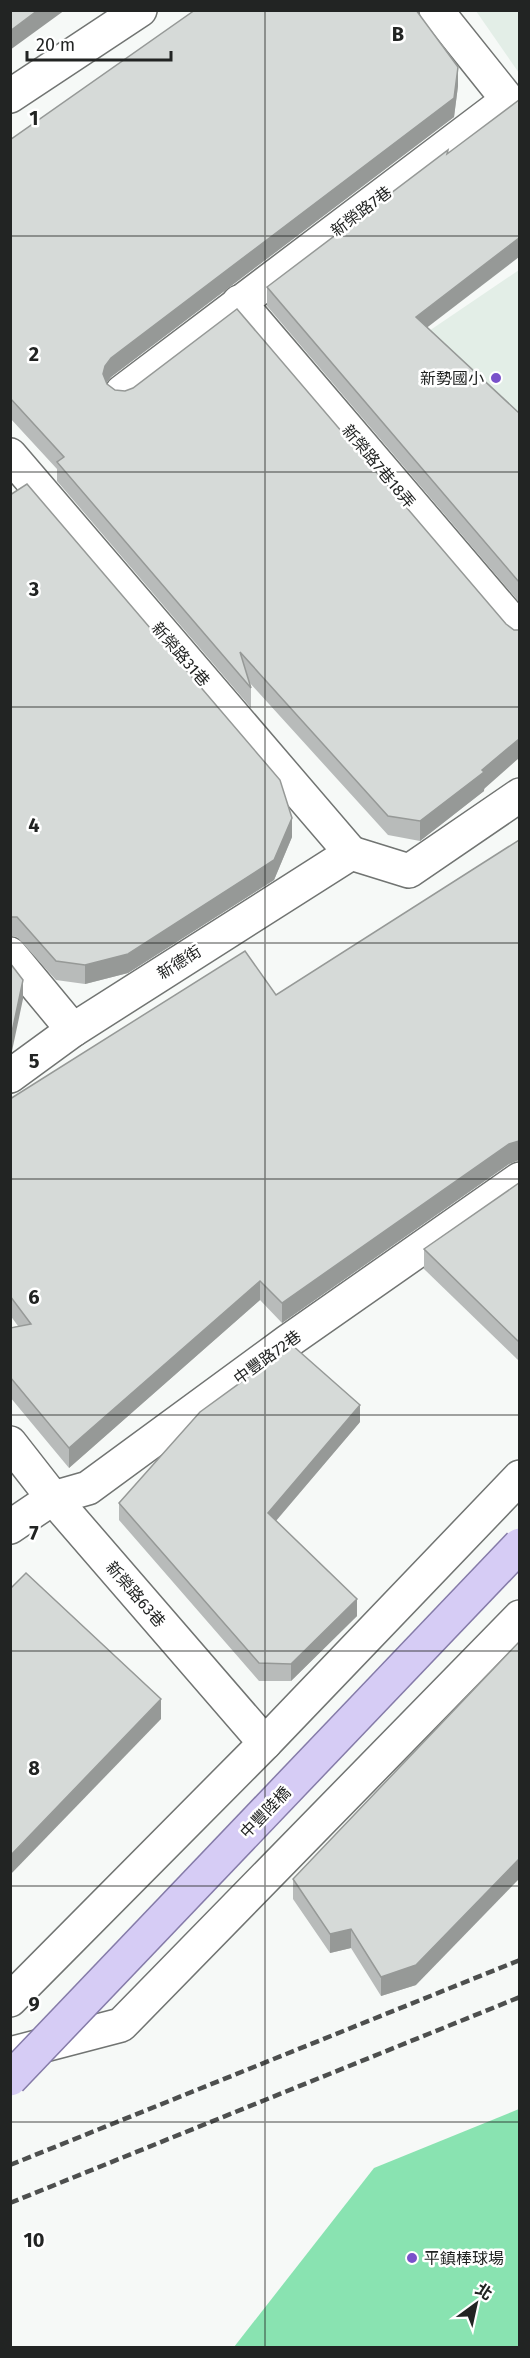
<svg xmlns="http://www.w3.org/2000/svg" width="530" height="2358" viewBox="0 0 530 2358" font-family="'Fira Sans','Noto Sans TC',sans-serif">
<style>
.built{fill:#e3eee7}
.green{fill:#89e3b1}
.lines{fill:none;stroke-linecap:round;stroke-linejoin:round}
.minor-casing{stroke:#717472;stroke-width:36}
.minor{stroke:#fff;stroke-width:33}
.rail{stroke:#4d4f4e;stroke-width:4.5;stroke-dasharray:9 4.5;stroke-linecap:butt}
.major-bridge-casing{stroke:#857ba8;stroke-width:36;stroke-linecap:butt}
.major-bridge{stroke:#d6ccf5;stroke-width:33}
.wall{fill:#b8bbba}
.shaded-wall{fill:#969997}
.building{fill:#d6dad8;stroke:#969997;stroke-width:1.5}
.grid{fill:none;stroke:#222423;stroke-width:1.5;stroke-opacity:0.55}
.poi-dot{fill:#7951ca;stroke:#fff;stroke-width:2}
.labels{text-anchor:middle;stroke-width:5;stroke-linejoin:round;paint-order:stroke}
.street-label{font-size:16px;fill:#222423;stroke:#fff}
.poi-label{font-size:16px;fill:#222423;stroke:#fff;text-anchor:end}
.grid-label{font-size:20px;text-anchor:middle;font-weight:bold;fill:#222423;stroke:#fff;stroke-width:5;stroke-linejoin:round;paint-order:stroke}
</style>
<rect width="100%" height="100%" fill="#f6f9f7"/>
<!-- built -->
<g class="built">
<polygon points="476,11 519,11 519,73"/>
<polygon points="519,270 519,422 426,333"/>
</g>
<!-- green -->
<polygon class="green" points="519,2109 519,2347 234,2347 374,2168"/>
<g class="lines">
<defs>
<g id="minor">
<polyline points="10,96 140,10"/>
<polyline points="239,302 520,631"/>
<polyline points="122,392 508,100 436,10"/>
<polyline points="10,455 351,853"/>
<polyline points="351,853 409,871 520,795"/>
<polyline points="10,954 73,1030"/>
<polyline points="10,1076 73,1030 351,853"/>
<polyline points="10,1443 53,1498 265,1743"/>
<polyline points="10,1527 53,1498 88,1488 287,1342 520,1179"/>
<polyline points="10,2000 265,1743 520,1477"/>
<polyline points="10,2054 121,2025 520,1617"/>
</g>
</defs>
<!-- minor casing -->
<use href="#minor" class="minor-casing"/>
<!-- minor -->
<use href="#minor" class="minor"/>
<!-- rail -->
<g class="rail">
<polyline points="10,2165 520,1960"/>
<polyline points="10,2203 520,1997"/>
</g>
<defs>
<polyline id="major-bridge" points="10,2079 520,1545"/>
</defs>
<!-- major-bridge casing -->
<use href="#major-bridge" class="major-bridge-casing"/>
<!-- major-bridge -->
<use href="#major-bridge" class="major-bridge"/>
</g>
<!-- wall -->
<g class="wall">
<polygon points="458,86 454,117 111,377 106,383 115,390 514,630 484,791 420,841 388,835 249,682 251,688 251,708 57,481 57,469 10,418 10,140"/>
<polygon points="267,287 428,328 519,413 519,602 267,306"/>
<polygon points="10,495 292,837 274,880 128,973 85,984 56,980 17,937 10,936"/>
<polygon points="519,840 519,1160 509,1164 282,1323 260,1300 69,1468 10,1397 10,1328 18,1326 10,1315 10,1099 276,995"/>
<polygon points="519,1183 519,1361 424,1269 424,1249"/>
<polygon points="360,1422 276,1521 357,1616 291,1681 259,1681 119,1520 119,1503"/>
<polygon points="293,1879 416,1985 381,1996 351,1948 330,1953 293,1899"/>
</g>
<!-- shaded-wall -->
<g class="shaded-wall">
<polygon points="38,10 65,10 10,50 10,31"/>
<polygon points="458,67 458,86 454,117 111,377 105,385 103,374 105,366 111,358"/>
<polygon points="519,238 519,257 416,336 416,317"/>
<polygon points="519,739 519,758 484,789 484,791 420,841 420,821"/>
<polygon points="292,818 292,837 274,880 128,973 85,984 85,965"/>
<polygon points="23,980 23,999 12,1051 10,1053 10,1034"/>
<polygon points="519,1141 519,1160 509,1164 282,1323 282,1303 509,1144"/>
<polygon points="260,1281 260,1300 69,1468 69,1448"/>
<polygon points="360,1405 360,1422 268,1530 268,1513"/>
<polygon points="357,1599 357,1616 291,1681 291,1664"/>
<polygon points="161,1699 161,1719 10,1875 10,1856"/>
<polygon points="519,1859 519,1879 416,1985 381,1996 381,1977"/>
<polygon points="351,1929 351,1948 330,1953 330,1934"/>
</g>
<!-- building -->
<g class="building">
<polygon points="10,10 38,10 10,31"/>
<polygon points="195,10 416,10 458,67 454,98 111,358 105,366 103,374 107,384 115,390 125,391 133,388 237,309 506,624 514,630 519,630 519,739 482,770 484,772 420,821 388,816 240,652 251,688 57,462 64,457 10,398 10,140"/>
<polygon points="519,100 519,238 416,317 519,413 519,582 267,287 448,150 447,154"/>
<polygon points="27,484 280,780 292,818 274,860 128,954 85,965 56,961 17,917 10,917 10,495"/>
<polygon points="519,840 519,1141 509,1144 282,1303 260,1281 69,1448 10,1377 10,1328 31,1324 10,1296 10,1099 245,951 276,995"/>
<polygon points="10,963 23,980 12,1032 10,1034"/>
<polygon points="519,1183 519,1342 424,1249"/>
<polygon points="292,1345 360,1405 268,1513 357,1599 291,1664 259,1663 119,1503 200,1412"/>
<polygon points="26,1573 161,1699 10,1856 10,1589"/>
<polygon points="519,1642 519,1859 416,1965 381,1977 351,1929 330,1934 293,1879"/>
</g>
<!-- grid -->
<path class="grid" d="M265,10V2348M10,236H520M10,472H520M10,707H520M10,943H520M10,1179H520M10,1415H520M10,1651H520M10,1886H520M10,2122H520"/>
<!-- markers -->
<g class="poi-dot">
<circle cx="496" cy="378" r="6"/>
<circle cx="412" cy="2258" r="6"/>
</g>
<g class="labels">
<!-- street labels -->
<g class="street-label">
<text transform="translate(361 211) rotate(-37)" y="6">新榮路7巷</text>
<text transform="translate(379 466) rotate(50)" y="6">新榮路7巷18弄</text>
<text transform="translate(181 654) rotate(49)" y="6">新榮路31巷</text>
<text transform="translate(179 962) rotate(-32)" y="6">新德街</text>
<text transform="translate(267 1357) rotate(-36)" y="6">中豐路72巷</text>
<text transform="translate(136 1594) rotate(49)" y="6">新榮路63巷</text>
<text transform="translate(265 1812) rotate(-46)" y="6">中豐陸橋</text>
</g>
<!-- poi labels -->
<g class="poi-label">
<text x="484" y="384">新勢國小</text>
<text x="424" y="2264" text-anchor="start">平鎮棒球場</text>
</g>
</g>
<g class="grid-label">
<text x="398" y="41">B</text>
<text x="34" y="125">1</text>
<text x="34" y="361">2</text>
<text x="34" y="596">3</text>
<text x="34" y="832">4</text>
<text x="34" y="1068">5</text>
<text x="34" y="1304">6</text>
<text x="34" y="1540">7</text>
<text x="34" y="1775">8</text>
<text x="34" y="2011">9</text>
<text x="34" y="2247">10</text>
</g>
<!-- border -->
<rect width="530" height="2358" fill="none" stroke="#222423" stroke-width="24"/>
<!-- north arrow -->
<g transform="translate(476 2304) rotate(33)" stroke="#ffffff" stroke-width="4.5" paint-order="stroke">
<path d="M0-4.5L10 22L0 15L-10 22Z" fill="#222423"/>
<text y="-9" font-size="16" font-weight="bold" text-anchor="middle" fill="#222423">北</text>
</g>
<!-- scale -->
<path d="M27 51v9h144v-9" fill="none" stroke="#222423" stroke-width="3"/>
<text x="36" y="51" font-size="18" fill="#222423" stroke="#ffffff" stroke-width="4.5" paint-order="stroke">20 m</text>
</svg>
